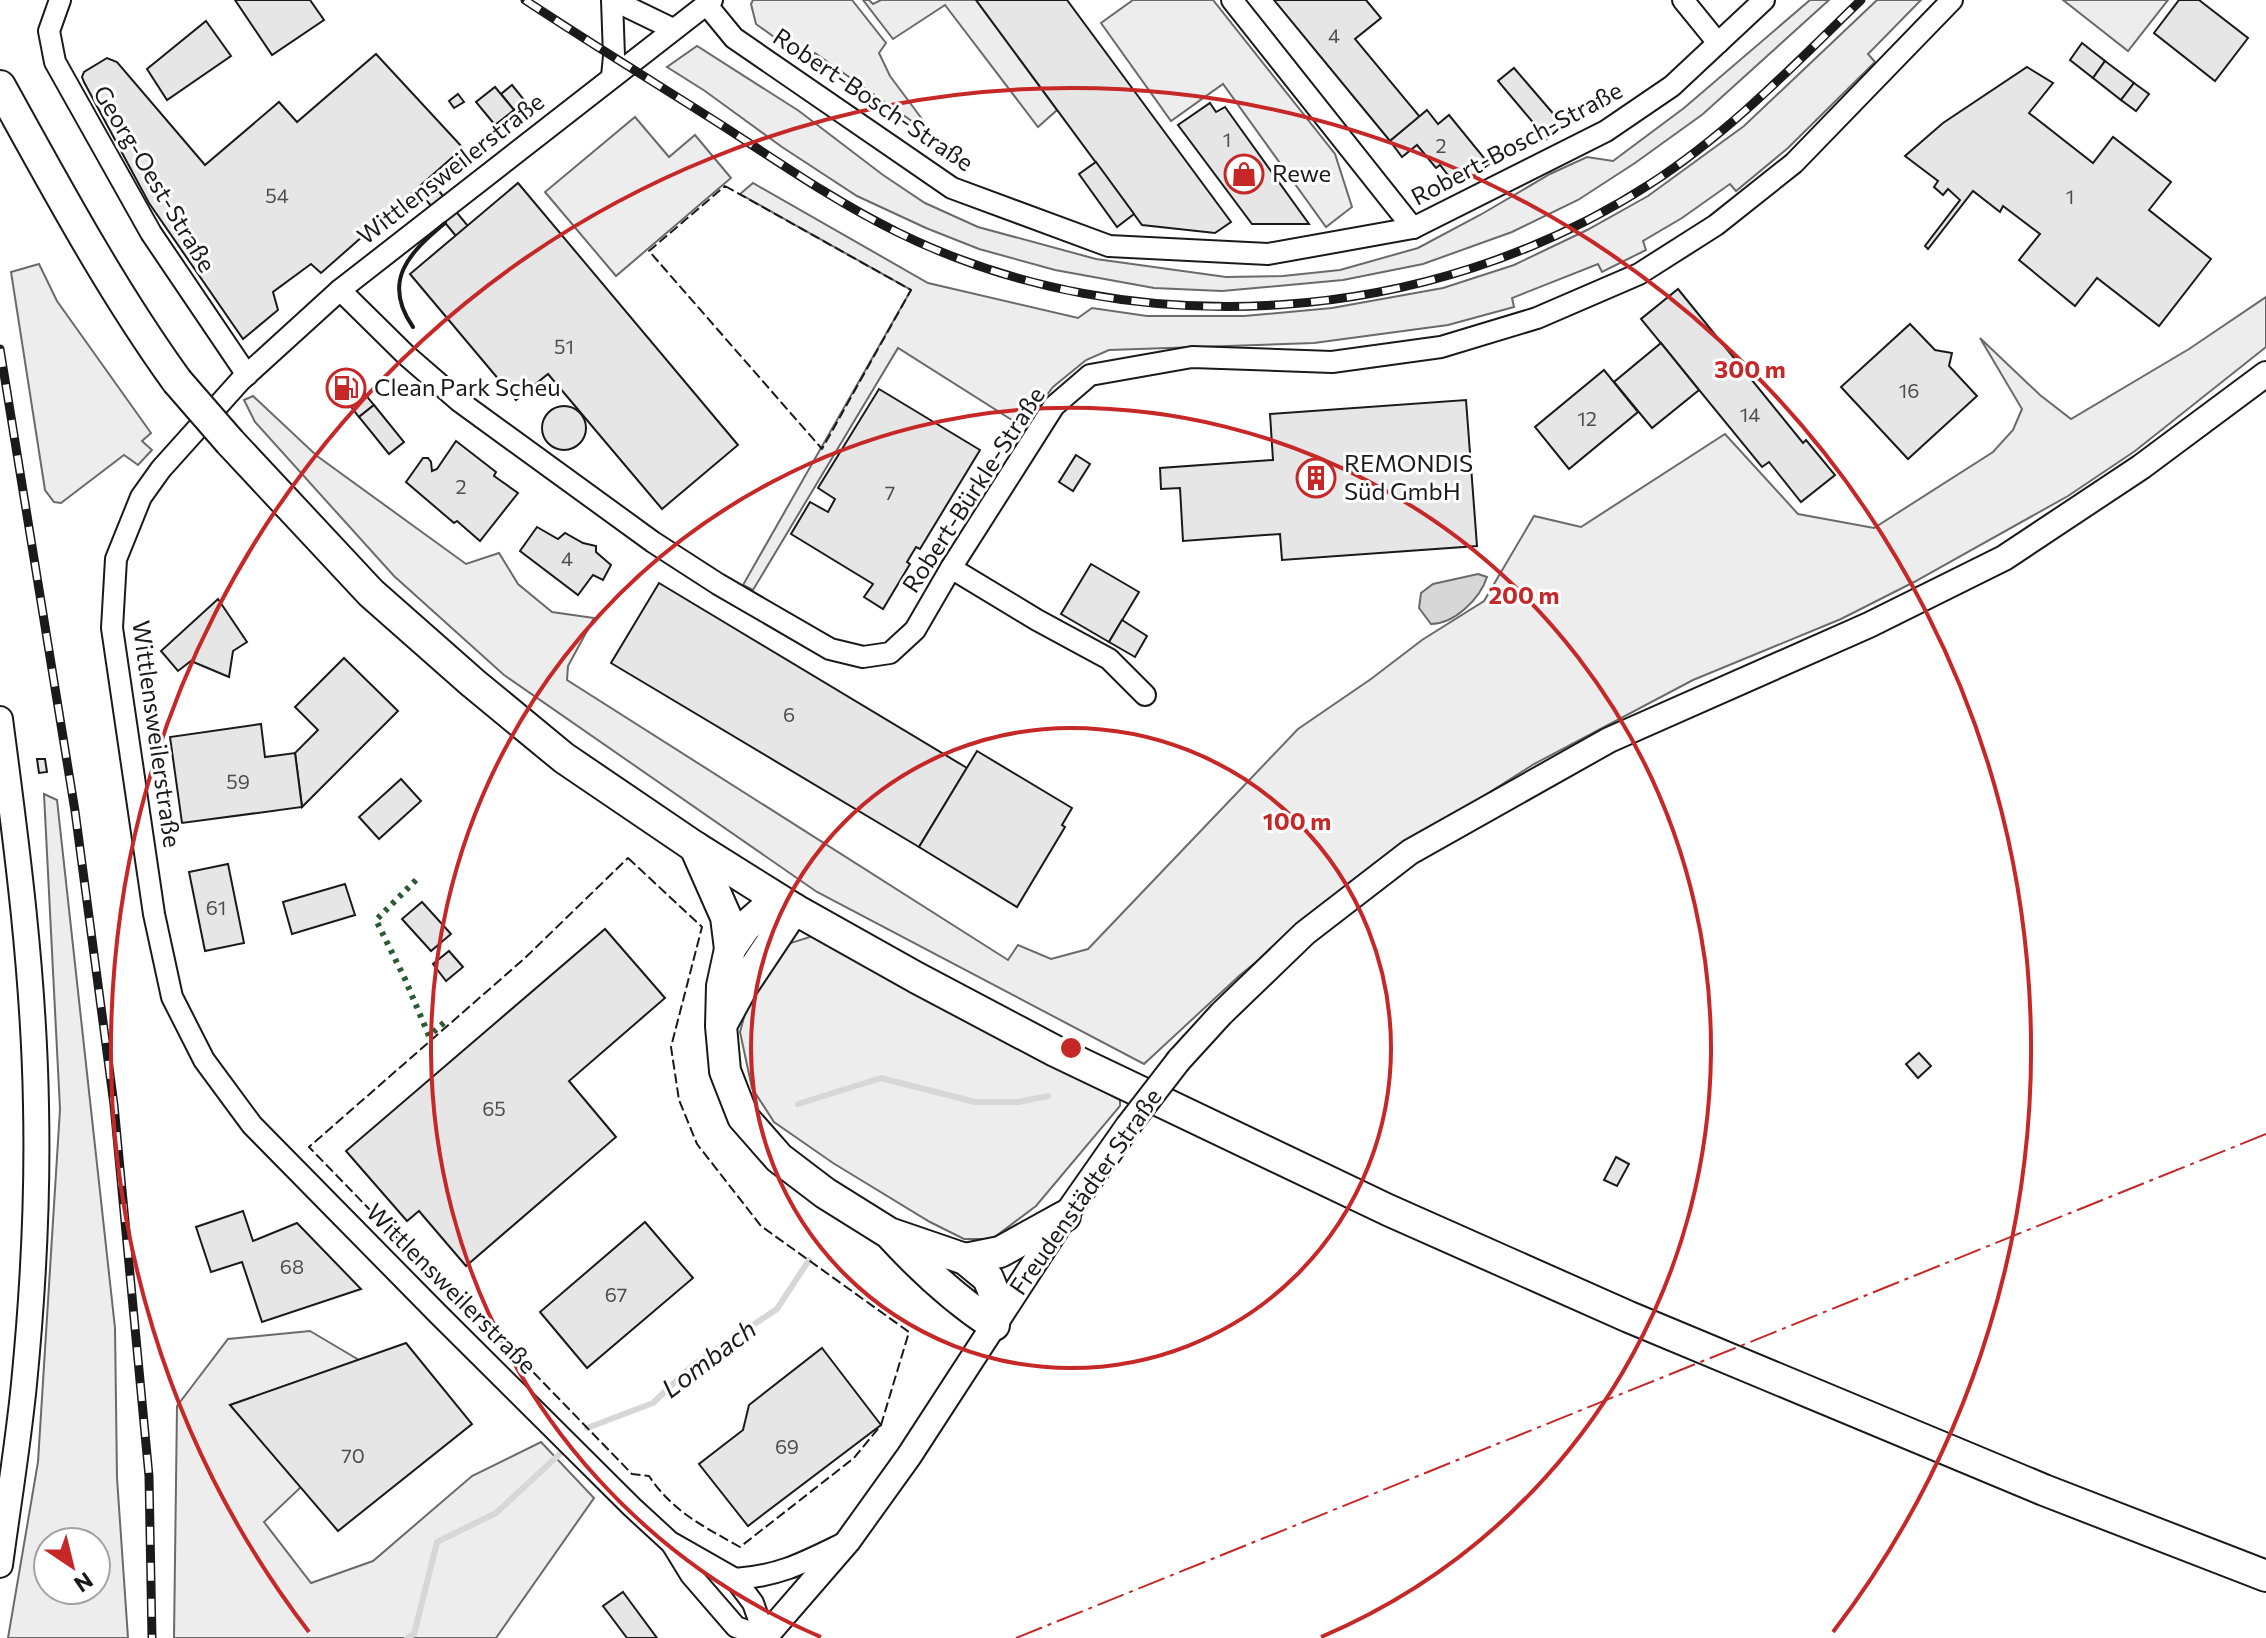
<svg xmlns="http://www.w3.org/2000/svg" width="2266" height="1638" viewBox="0 0 2266 1638" font-family="Commissioner,sans-serif">
<style>
.built{fill:#ededed;stroke:#6a6a6a;stroke-width:2;fill-rule:evenodd}
.water{fill:#d7d7d7;stroke:#6a6a6a;stroke-width:2}
.lines{fill:none;stroke-linecap:round;stroke-linejoin:round}
.stream{stroke:#d7d7d7;stroke-width:6}
.building{fill:#e6e6e6;stroke:#1a1a1a;stroke-width:2}
.minor-casing{stroke:#1a1a1a;stroke-width:24}
.tertiary-casing{stroke:#1a1a1a;stroke-width:28}
.primary-casing{stroke:#1a1a1a;stroke-width:34}
.minor{stroke:#fff;stroke-width:20}
.tertiary{stroke:#fff;stroke-width:24}
.primary{stroke:#fff;stroke-width:30}
.rail-casing{stroke:#1a1a1a;stroke-width:9}
.rail{stroke:#fff;stroke-width:6;stroke-dasharray:18;stroke-linecap:butt}
.tertiary-bridge-casing{stroke:#1a1a1a;stroke-width:28;stroke-linecap:butt}
.primary-bridge-casing{stroke:#1a1a1a;stroke-width:34;stroke-linecap:butt}
.tertiary-bridge{stroke:#fff;stroke-width:24}
.primary-bridge{stroke:#fff;stroke-width:30}
.hedge{stroke:#2b5a34;stroke-width:6;stroke-dasharray:4 6;stroke-linecap:butt}
.fence{stroke:#1a1a1a;stroke-width:2;stroke-dasharray:10 4;stroke-linecap:butt}
.wall{stroke:#1a1a1a;stroke-width:4}
.power{stroke:#c62828;stroke-width:2;stroke-dasharray:28 6 4 6;stroke-linecap:butt}
.ring{fill:none;stroke:#c62828;stroke-width:4}
.labels{text-anchor:middle;stroke-width:6;stroke-linejoin:round;paint-order:stroke}
.number-label{font-size:20px;fill:#4d4d4d}
.street-label{font-size:24px;fill:#1a1a1a;stroke:#fff}
.poi-label{font-size:24px;fill:#1a1a1a;stroke:#fff;text-anchor:start}
.water-label{font-size:26px;font-style:italic;fill:#1a1a1a;stroke:#fff}
.centre{fill:#c62828;stroke:#fff;stroke-width:4}
.ring-label{font-size:24px;text-anchor:middle;font-weight:bold;fill:#c62828;stroke:#fff;stroke-width:6;stroke-linejoin:round;paint-order:stroke}
</style>
<rect width="100%" height="100%" fill="#fff"/>
<!-- built -->
<g class="built">
<polygon points="753,0 852,0 886,43 879,53 890,76 928,127 923,129 815,53 807,61 756,24 751,4"/>
<polygon points="863,0 869,0 873,4 881,0 976,0 1057,110 1038,127 945,5 893,39"/>
<polygon points="1133,0 1213,0 1335,154 1352,207 1326,227 1223,84 1171,121 1101,23"/>
<polygon points="1810,0 1829,0 1703,114 1635,163 1578,200 1512,232 1423,264 1343,280 1222,291 1154,288 1055,270 979,249 926,228 857,196 782,147 705,91 667,67 697,46 799,111 883,175 925,203 978,227 1096,259 1226,277 1283,276 1340,270 1418,248 1480,215 1550,174 1587,157 1613,161 1684,108"/>
<polygon points="1877,0 1921,0 1868,54 1875,62 1788,148 1736,191 1730,184 1682,218 1643,241 1646,250 1602,272 1598,264 1512,298 1514,307 1448,325 1314,343 1109,350 1086,360 1053,387 1023,427 898,348 753,590 743,585 911,290 740,194 753,183 928,283 1078,318 1092,308 1147,316 1244,316 1332,308 1443,288 1514,265 1587,230 1648,196 1744,126"/>
<polygon points="2063,0 2168,0 2128,51"/>
<polygon points="635,117 669,157 695,135 731,178 616,276 545,192"/>
<polygon points="39,264 57,301 151,433 142,441 152,450 138,465 124,455 61,503 54,502 45,490 11,272"/>
<polygon points="2266,297 2266,347 2135,451 2068,496 1914,582 1841,619 1693,680 1534,764 1375,865 1239,976 1144,1064 817,892 504,675 394,576 255,422 244,400 253,396 317,456 466,564 499,553 518,584 552,612 594,618 568,666 567,680 1008,960 1018,945 1051,959 1088,949 1298,729 1371,679 1422,640 1484,601 1534,516 1581,527 1725,434 1798,514 1874,528 1993,452 2013,430 2022,409 1980,338 2040,395 2071,419 2189,349"/>
<path d="M44,794L57,800L115,1328L117,1478L128,1638H8L38,1462L60,1109ZM48,1542H96V1590H48Z"/>
<polygon points="816,935 1120,1100 1120,1106 1036,1206 992,1239 964,1239 930,1222 833,1163 774,1122 752,1088 740,1032 747,1006 781,946"/>
<polygon points="310,1331 359,1360 230,1405 301,1487 264,1522 311,1583 373,1561 472,1476 541,1442 594,1498 496,1638 174,1638 177,1406 228,1339"/>
</g>
<!-- water -->
<path class="water" d="M1478,574L1487,577C1480,599 1454,624 1431,624L1419,608L1421,593L1433,584Z"/>
<g class="lines">
<!-- stream -->
<g class="stream">
<polyline points="798,1104 881,1078 975,1102 1018,1102 1048,1096"/>
<polyline points="587,1428 653,1403 693,1365 777,1309 809,1260"/>
<polyline points="407,1638 414,1634 437,1542 496,1513 562,1452"/>
</g>
</g>
<!-- building -->
<g class="building">
<polygon points="235,0 310,0 324,20 272,55"/>
<polygon points="976,0 1067,0 1231,222 1215,233 1142,225"/>
<polygon points="1274,0 1366,0 1381,18 1355,39 1420,117 1390,141"/>
<polygon points="2179,0 2199,0 2248,38 2215,81 2154,33"/>
<polygon points="206,21 231,56 167,100 147,69"/>
<polygon points="2082,43 2105,61 2093,78 2070,60"/>
<polygon points="376,54 463,148 321,273 311,264 273,292 278,310 243,339 149,203 84,82 82,77 84,72 107,58 117,62 205,165 279,102 297,122"/>
<polygon points="2105,61 2134,83 2121,100 2093,78"/>
<polygon points="2027,67 2053,83 2029,113 2093,163 2113,137 2171,182 2149,210 2211,259 2159,326 2097,278 2075,306 2019,260 2040,234 2003,206 2000,212 1973,191 1928,249 1925,246 1960,200 1948,189 1943,195 1934,187 1938,181 1905,156 1943,123"/>
<polygon points="1514,68 1563,125 1547,139 1498,81"/>
<polygon points="2134,83 2149,94 2136,111 2121,100"/>
<polygon points="512,85 525,101 514,110 501,94"/>
<polygon points="495,87 514,110 495,125 476,102"/>
<polygon points="458,94 464,102 454,108 449,101"/>
<polygon points="1210,103 1216,112 1225,107 1309,224 1252,224 1178,125"/>
<polygon points="1427,110 1438,124 1449,115 1489,164 1470,179 1466,175 1455,184 1440,165 1436,168 1417,145 1402,157 1390,141"/>
<polygon points="1096,162 1134,214 1117,227 1079,174"/>
<polygon points="429,179 468,226 456,236 417,189"/>
<polygon points="518,183 738,445 662,509 548,374 516,400 410,274"/>
<polygon points="1678,289 1803,443 1806,440 1835,475 1801,502 1769,462 1762,467 1641,319"/>
<polygon points="1910,324 1935,350 1952,353 1949,366 1977,396 1908,459 1841,387"/>
<polygon points="1661,343 1699,390 1652,428 1614,382"/>
<polygon points="1604,370 1638,412 1569,469 1535,427"/>
<polygon points="346,371 374,405 359,417 332,382"/>
<polygon points="879,389 980,450 920,549 916,547 907,562 910,564 883,609 864,597 873,584 791,534 810,502 828,512 835,499 818,488"/>
<polygon points="1466,400 1477,546 1282,560 1280,534 1183,541 1180,488 1161,489 1160,468 1273,460 1270,414"/>
<polygon points="374,405 404,442 389,454 359,417"/>
<circle cx="564" cy="428" r="22"/>
<polygon points="456,441 496,472 494,476 518,493 480,541 457,521 454,523 406,482 423,458 428,458 431,462 432,471 437,469"/>
<polygon points="1076,455 1090,464 1073,491 1059,482"/>
<polygon points="537,527 558,539 565,533 583,543 596,546 596,552 611,565 603,580 593,575 578,595 520,551"/>
<polygon points="1091,564 1139,592 1109,642 1061,614"/>
<polygon points="659,583 967,768 919,847 611,663"/>
<polygon points="218,599 247,642 233,651 229,677 191,661 178,671 161,651"/>
<polygon points="1122,620 1147,636 1135,657 1109,642"/>
<polygon points="344,658 398,711 302,807 295,753 318,730 295,707"/>
<polygon points="261,724 265,757 295,753 302,807 182,823 170,737"/>
<polygon points="977,751 1072,808 1062,825 1065,827 1017,907 919,847"/>
<polygon points="37,759 45,759 47,772 39,773"/>
<polygon points="401,779 421,801 379,839 359,817"/>
<polygon points="228,864 244,943 205,951 189,872"/>
<polygon points="345,884 355,915 292,934 283,902"/>
<polygon points="422,902 451,934 431,951 402,919"/>
<polygon points="605,929 665,998 569,1081 616,1137 466,1266 419,1211 407,1221 346,1151"/>
<polygon points="449,951 463,967 446,981 433,964"/>
<polygon points="1919,1053 1931,1066 1918,1078 1906,1064"/>
<polygon points="1616,1157 1629,1164 1617,1186 1604,1180"/>
<polygon points="243,1211 253,1241 297,1223 361,1289 262,1322 242,1262 211,1272 196,1227"/>
<polygon points="645,1222 693,1278 587,1368 540,1312"/>
<polygon points="406,1343 472,1424 338,1531 230,1405"/>
<polygon points="822,1348 881,1425 748,1526 699,1464 743,1430 749,1405"/>
<polygon points="623,1592 657,1638 627,1638 603,1606"/>
</g>
<g class="lines">
<defs>
<g id="minor">
<polyline points="60,0 49,31 55,62 151,233 247,375"/>
<polyline points="612,0 614,56 612,77"/>
<polyline points="613,0 673,29"/>
<polyline points="712,0 340,290 241,380 161,469 141,497 116,559 112,628 154,914 172,997 204,1060 252,1125 437,1313 632,1507 670,1542 735,1579 753,1603 765,1637"/>
<polyline points="1232,0 1413,228"/>
<polyline points="1683,0 1718,43"/>
<polyline points="706,4 734,38 952,188 1109,246 1268,254 1413,228 1606,131 1672,86 1764,0"/>
<polyline points="340,290 406,355 459,401 653,542 718,584 830,649 863,657 890,653 915,630 951,568 1054,406 1090,375 1192,357 1332,362 1441,347 1537,318 1639,274 1716,225 1794,163 1952,0"/>
<polyline points="951,568 1037,620 1109,659 1145,695"/>
<polyline points="672,1544 691,1575 736,1627 765,1637"/>
<path d="M735,1579C780,1576 805,1562 844,1543"/>
</g>
<g id="tertiary">
<path d="M0,719C17,847 34,977 36,1106C38,1199 33,1292 24,1384C18,1445 8,1505 0,1565"/>
<polyline points="1179,1060 1221,1014 1305,933 1410,852 1609,740 1869,625 2004,558 2141,467 2266,374"/>
<polyline points="764,1638 848,1541 909,1456 1065,1216 1128,1126"/>
</g>
<g id="primary">
<path d="M0,86C56,187 110,288 177,381"/>
<polyline points="230,442 371,593 473,683 564,758 695,847 794,909 917,978 1055,1051 1388,1210 1629,1317 2044,1490 2266,1576"/>
<polyline points="695,847 726,917 730,949"/>
<path d="M777,899L745,927L730,949L722,986L721,1026L725,1071L743,1117L779,1158L825,1193L889,1233L965,1259L988,1278L996,1298L994,1325C954,1299 921,1268 889,1233"/>
<polyline points="724,1020 742,987 794,909"/>
<polyline points="965,1259 1000,1252 1065,1216"/>
</g>
</defs>
<!-- minor casing -->
<use href="#minor" class="minor-casing"/>
<!-- tertiary casing -->
<use href="#tertiary" class="tertiary-casing"/>
<!-- primary casing -->
<use href="#primary" class="primary-casing"/>
<!-- minor -->
<use href="#minor" class="minor"/>
<!-- tertiary -->
<use href="#tertiary" class="tertiary"/>
<!-- primary -->
<use href="#primary" class="primary"/>
<defs>
<g id="rail">
<path d="M525,0C590,43 657,84 723,126C780,163 836,202 897,232C1133,348 1431,326 1650,184C1729,133 1794,65 1861,0"/>
<polyline points="0,349 75,811 114,1105 149,1476 152,1638"/>
</g>
</defs>
<!-- rail casing -->
<use href="#rail" class="rail-casing"/>
<!-- rail -->
<use href="#rail" class="rail"/>
<defs>
<polyline id="tertiary-bridge" points="1128,1126 1179,1060"/>
<polyline id="primary-bridge" points="177,381 230,442"/>
</defs>
<!-- tertiary-bridge casing -->
<use href="#tertiary-bridge" class="tertiary-bridge-casing"/>
<!-- primary-bridge casing -->
<use href="#primary-bridge" class="primary-bridge-casing"/>
<!-- tertiary-bridge -->
<use href="#tertiary-bridge" class="tertiary-bridge"/>
<!-- primary-bridge -->
<use href="#primary-bridge" class="primary-bridge"/>
<!-- hedge -->
<polyline class="hedge" points="416,880 376,920 405,979 429,1036 447,1020"/>
<!-- fence -->
<g class="fence">
<polygon points="725,186 911,290 822,449 649,251"/>
<path d="M628,858L702,927L671,1047L679,1100L697,1144L761,1226L909,1332L881,1425L854,1458L740,1547C703,1526 673,1512 649,1476L632,1474L468,1305L438,1280L309,1147L525,958Z"/>
</g>
<!-- wall -->
<path class="wall" d="M413,327C381,281 409,253 445,223"/>
<!-- power -->
<polyline class="power" points="1016,1638 2266,1134"/>
</g>
<!-- distance rings -->
<g class="ring">
<circle cx="1071" cy="1048" r="320"/>
<path d="M821 1637A640 640 0 1 1 1321 1637"/>
<path d="M309 1632A960 960 0 1 1 1833 1632"/>
</g>
<!-- icons -->
<defs>
<symbol id="shop-ring" viewBox="-11 -11 22 22"><circle r="9.5" fill="#fff" stroke="#c62828" stroke-width="1.5"/><path d="M-5-2.5h2.3a2.7 3.5 0 0 1 5.4 0H5L5.5 6h-11ZM-1.5-2.5h3a1.5 2.3 0 0 0-3 0Z" fill="#c62828"/></symbol>
<symbol id="fuel-ring" viewBox="-11 -11 22 22"><circle r="9.5" fill="#fff" stroke="#c62828" stroke-width="1.5"/><path d="M-5.5-6h7V0h2V4h1.3V-2.5L3-4.5l.8-.8L6-3V5H2.5V1h-1V6h-7ZM-4.2-4.7v3.2H.2V-4.7Z" fill="#c62828"/></symbol>
<symbol id="building-ring" viewBox="-11 -11 22 22"><circle r="9.5" fill="#fff" stroke="#c62828" stroke-width="1.5"/><path d="M-4-6H4V6H1V3H-1V6H-4ZM-2.5-4.3h1.7v1.8h-1.7ZM.8-4.3h1.7v1.8H.8ZM-2.5-1h1.7V.8h-1.7ZM.8-1h1.7V.8H.8Z" fill="#c62828"/></symbol>
</defs>
<g fill-rule="evenodd">
<use href="#shop-ring" x="1222" y="152" width="44" height="44"/>
<use href="#fuel-ring" x="324" y="366" width="44" height="44"/>
<use href="#building-ring" x="1294" y="456" width="44" height="44"/>
</g>
<g class="labels">
<!-- number labels -->
<g class="number-label">
<text x="1334" y="43">4</text>
<text x="1227" y="147">1</text>
<text x="1441" y="153">2</text>
<text x="277" y="203">54</text>
<text x="2070" y="204">1</text>
<text x="564" y="354">51</text>
<text x="1909" y="398">16</text>
<text x="1750" y="422">14</text>
<text x="1587" y="426">12</text>
<text x="461" y="494">2</text>
<text x="890" y="500">7</text>
<text x="567" y="566">4</text>
<text x="789" y="722">6</text>
<text x="238" y="789">59</text>
<text x="216" y="915">61</text>
<text x="494" y="1116">65</text>
<text x="292" y="1274">68</text>
<text x="616" y="1302">67</text>
<text x="787" y="1454">69</text>
<text x="353" y="1463">70</text>
</g>
<!-- street labels -->
<g class="street-label">
<text transform="translate(873 100) rotate(34)" y="8">Robert-Bosch-Straße</text>
<text transform="translate(1517 144) rotate(-28)" y="8">Robert-Bosch-Straße</text>
<text transform="translate(451 169) rotate(-38)" y="8">Wittlensweilerstraße</text>
<text transform="translate(154 179) rotate(59)" y="8">Georg-Oest-Straße</text>
<text transform="translate(974 490) rotate(-57)" y="8">Robert-Bürkle-Straße</text>
<text transform="translate(156 734) rotate(82)" y="8">Wittlensweilerstraße</text>
<text transform="translate(1086 1192) rotate(-55)" y="8">Freudenstädter Straße</text>
<text transform="translate(451 1289) rotate(45)" y="8">Wittlensweilerstraße</text>
</g>
<!-- poi labels -->
<g class="poi-label">
<text x="1272" y="182">Rewe</text>
<text x="374" y="396">Clean Park Scheu</text>
<text x="1344" y="472">REMONDIS<tspan x="1344" dy="28">Süd GmbH</tspan></text>
</g>
<!-- water labels -->
<g class="water-label">
<text transform="translate(709 1359) rotate(-37)" y="9">Lombach</text>
</g>
</g>
<circle cx="1071" cy="1048" r="12" class="centre"/>
<g class="ring-label">
<text x="1750" y="378">300 m</text>
<text x="1524" y="604">200 m</text>
<text x="1297" y="830">100 m</text>
</g>
<!-- north arrow -->
<g transform="translate(72 1566) rotate(145)"><circle r="38" fill="#ffffff" stroke="#a3a3a3" stroke-width="2"/>
<path d="M0-6L14 30L0 20L-14 30Z" fill="#c62828"/>
<text y="-12" font-size="22" font-weight="bold" text-anchor="middle" fill="#1a1a1a">N</text>
</g>
</svg>
